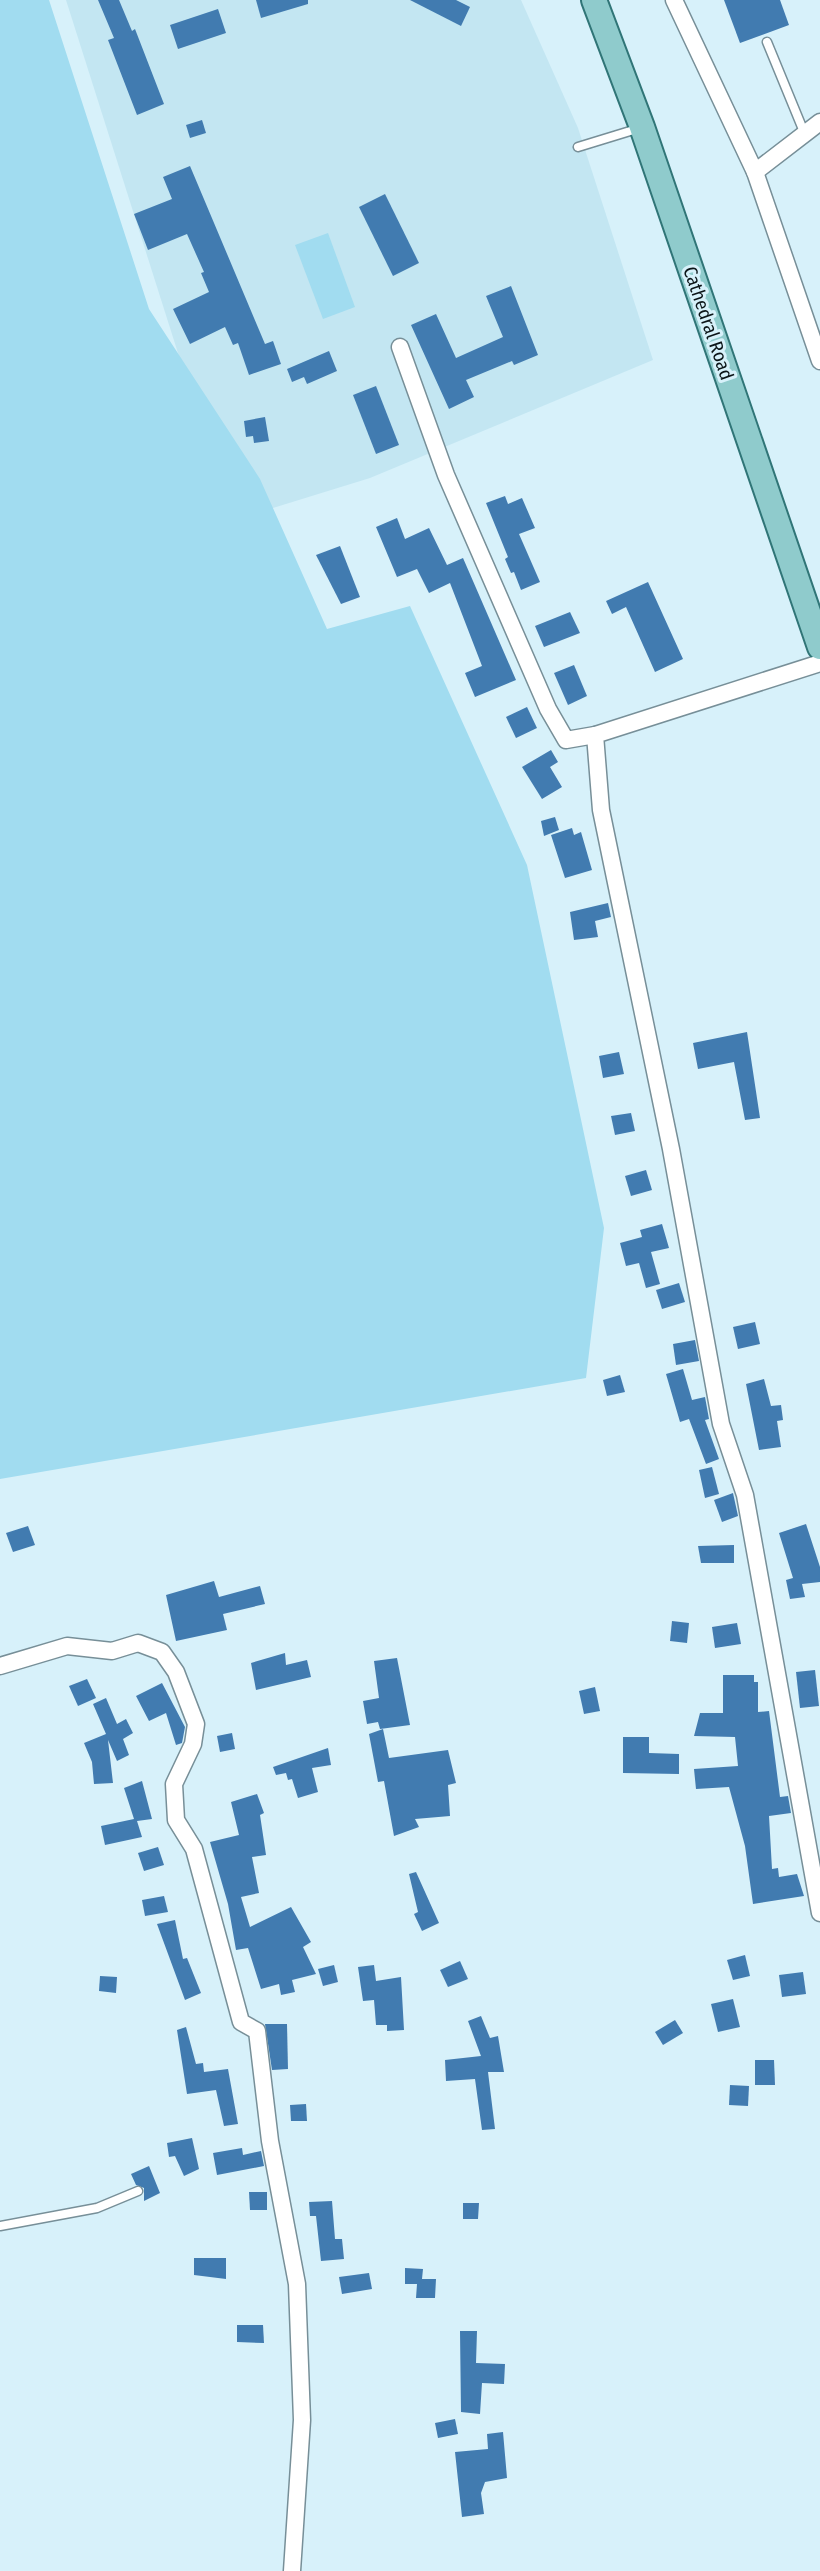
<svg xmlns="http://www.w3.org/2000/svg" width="820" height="2571" viewBox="0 0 820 2571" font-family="'Fira Sans Condensed',sans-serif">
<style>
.built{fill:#c3e6f2}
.green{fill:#a1dcf0}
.building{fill:#417bb0}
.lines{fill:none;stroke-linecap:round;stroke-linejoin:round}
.lane-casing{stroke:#778f98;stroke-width:11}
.street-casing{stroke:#778f98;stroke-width:19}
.primary-casing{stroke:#307577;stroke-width:28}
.lane{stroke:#fff;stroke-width:8}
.street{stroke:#fff;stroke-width:16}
.primary{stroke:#8fcbcc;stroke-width:24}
.labels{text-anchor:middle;stroke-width:6;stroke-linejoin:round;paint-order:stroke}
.street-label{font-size:19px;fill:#0c1518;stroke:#d7f1fa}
</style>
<rect width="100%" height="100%" fill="#d7f1fa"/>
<!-- built -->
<polygon class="built" points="66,0 521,0 578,128 653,360 370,478 260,512 230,517"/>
<!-- green -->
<g class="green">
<polygon points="0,0 49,0 149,309 260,479 327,629 410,606 527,865 604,1228 586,1378 0,1479"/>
<polygon points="328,233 355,307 323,319 295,245"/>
</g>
<!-- building -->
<g class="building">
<polygon points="98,0 119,0 132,31 135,29 164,104 137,115 108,40 114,38"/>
<polygon points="256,0 308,0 308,4 261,18"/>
<polygon points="410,0 456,0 470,7 461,26"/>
<polygon points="724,0 780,0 789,25 740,43"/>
<polygon points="218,9 226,33 178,49 170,25"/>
<polygon points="202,120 206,133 190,138 186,125"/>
<polygon points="190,166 265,344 273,341 281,364 249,375 238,343 233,345 225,327 190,344 173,309 209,292 201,273 204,272 187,234 148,250 134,214 172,199 163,177"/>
<polygon points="385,194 419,263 393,276 359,207"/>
<polygon points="511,286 538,355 514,365 512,361 466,380 474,397 449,409 411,325 436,314 456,358 503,337 486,296"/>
<polygon points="329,351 337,371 307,384 304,377 292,382 287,369"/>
<polygon points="376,386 399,445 376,454 353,395"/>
<polygon points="265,417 269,441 254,443 253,436 246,437 244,421"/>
<polygon points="505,496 508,504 522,498 535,528 519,534 540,582 521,590 514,572 511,573 505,559 508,557 486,503"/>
<polygon points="397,518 405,539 429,528 447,565 463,558 516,680 475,697 465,673 482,666 450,583 429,593 417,569 397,577 376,527"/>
<polygon points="340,546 360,597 341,604 316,555"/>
<polygon points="648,582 683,659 655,672 626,607 612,614 606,601"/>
<polygon points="570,612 580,633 544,647 535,626"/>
<polygon points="574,665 587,696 568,705 554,673"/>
<polygon points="527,707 537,728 516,738 506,717"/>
<polygon points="551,750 558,762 550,767 562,787 542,799 522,767"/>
<polygon points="555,817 559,830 544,836 541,821"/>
<polygon points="572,828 574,835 581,832 592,870 565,878 551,835"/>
<polygon points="608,903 611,917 595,921 598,937 574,940 570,912"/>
<polygon points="747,1032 760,1118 745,1120 734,1062 698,1069 693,1043"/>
<polygon points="619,1052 624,1074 603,1078 599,1056"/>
<polygon points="631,1113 635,1131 615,1135 611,1116"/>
<polygon points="646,1170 652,1190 631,1196 625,1176"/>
<polygon points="662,1224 669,1248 651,1252 660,1284 646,1288 639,1263 626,1266 620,1243 642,1237 640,1230"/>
<polygon points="679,1283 685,1302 662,1309 656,1290"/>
<polygon points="755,1322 760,1344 738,1349 733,1327"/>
<polygon points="695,1340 699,1361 676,1365 673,1344"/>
<polygon points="683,1369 692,1400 705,1397 709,1419 705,1420 719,1459 706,1464 689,1419 680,1422 666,1374"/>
<polygon points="620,1375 625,1392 607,1396 603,1380"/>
<polygon points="764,1379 771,1406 781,1405 783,1420 777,1421 781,1447 759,1450 746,1384"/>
<polygon points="712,1467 719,1494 705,1498 699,1470"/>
<polygon points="733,1493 738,1516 722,1522 714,1500"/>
<polygon points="806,1524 820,1567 820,1582 802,1584 805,1597 790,1599 786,1580 793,1578 779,1533"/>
<polygon points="28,1526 35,1545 13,1552 6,1533"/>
<polygon points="734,1545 734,1563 701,1563 698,1546"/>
<polygon points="214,1581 219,1597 260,1586 265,1604 223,1614 227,1630 176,1641 166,1595"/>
<polygon points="672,1621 689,1623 687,1643 670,1641"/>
<polygon points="737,1623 741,1644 715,1648 712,1627"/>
<polygon points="285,1653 286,1665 307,1660 311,1677 256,1690 251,1663"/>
<polygon points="397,1658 410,1725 380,1729 378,1722 367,1724 363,1701 379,1698 374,1661"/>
<polygon points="815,1670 819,1706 800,1708 796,1672"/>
<polygon points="723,1675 754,1675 754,1682 758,1682 758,1712 769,1711 780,1797 788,1796 791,1813 769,1816 772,1869 778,1868 779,1877 797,1874 804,1896 753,1904 745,1846 729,1787 696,1789 694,1769 738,1766 735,1737 694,1736 700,1713 723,1713"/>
<polygon points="87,1679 96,1698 78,1706 69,1686"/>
<polygon points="162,1683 185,1727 182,1743 176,1745 166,1713 149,1721 136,1696"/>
<polygon points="595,1687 600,1711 584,1714 579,1691"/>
<polygon points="106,1698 117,1724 126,1719 133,1733 123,1739 129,1755 117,1761 108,1740 113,1783 94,1784 92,1762 84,1743 106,1734 93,1704"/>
<polygon points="383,1729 389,1758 448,1750 456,1783 448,1785 450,1816 415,1819 419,1827 394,1836 384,1781 378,1782 369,1734"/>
<polygon points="232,1733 235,1749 220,1752 217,1736"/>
<polygon points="623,1737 649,1737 649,1753 679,1754 679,1774 623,1773"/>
<polygon points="328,1748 331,1765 312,1768 318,1792 298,1798 292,1779 288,1780 286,1773 276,1775 273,1767"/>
<polygon points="142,1781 152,1819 137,1821 142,1837 105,1845 101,1826 134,1819 124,1788"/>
<polygon points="257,1794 264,1813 260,1815 266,1855 252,1857 259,1893 241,1897 250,1927 291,1907 311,1942 303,1947 316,1974 292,1980 295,1992 281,1995 279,1984 261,1989 248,1948 236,1950 228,1904 210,1842 239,1835 231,1802"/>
<polygon points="158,1847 164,1865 144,1871 138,1853"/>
<polygon points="416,1872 439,1923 422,1931 414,1914 418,1912 409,1874"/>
<polygon points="164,1896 168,1912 145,1916 142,1900"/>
<polygon points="175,1920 183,1959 187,1958 201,1993 185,2000 157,1924"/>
<polygon points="745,1955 750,1976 733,1980 727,1960"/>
<polygon points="460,1961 468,1979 448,1987 440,1970"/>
<polygon points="334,1965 338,1982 323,1986 318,1969"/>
<polygon points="374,1965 376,1981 401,1977 404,2030 387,2031 387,2025 376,2025 374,2000 363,2001 358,1967"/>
<polygon points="803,1972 806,1994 782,1997 779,1975"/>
<polygon points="100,1976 117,1977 116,1993 99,1991"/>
<polygon points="733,1999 740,2027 718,2032 711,2004"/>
<polygon points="481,2016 490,2038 498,2036 504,2072 488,2072 495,2129 482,2130 475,2079 446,2081 445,2060 481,2056 468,2021"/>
<polygon points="675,2020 683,2033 663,2045 655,2032"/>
<polygon points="265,2024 287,2024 288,2069 272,2070"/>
<polygon points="186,2027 196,2064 203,2063 204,2072 228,2069 238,2124 224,2126 216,2090 187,2094 177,2030"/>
<polygon points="755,2060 774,2060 775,2085 755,2085"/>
<polygon points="730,2085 749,2086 748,2106 729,2105"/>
<polygon points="306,2104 307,2121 291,2121 290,2105"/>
<polygon points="192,2138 199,2169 184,2176 175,2156 169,2157 167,2143"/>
<polygon points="242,2148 243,2155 261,2151 264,2166 217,2175 213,2153"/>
<polygon points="149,2166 160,2193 144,2201 144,2188 136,2185 131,2174"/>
<polygon points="249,2192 267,2192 267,2210 250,2210"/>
<polygon points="332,2201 335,2239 342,2239 344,2259 321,2261 316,2216 310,2216 309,2202"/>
<polygon points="463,2203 479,2203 478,2219 463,2219"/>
<polygon points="194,2258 226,2258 226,2279 194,2275"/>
<polygon points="405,2268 423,2269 422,2279 436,2279 435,2298 416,2298 417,2284 405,2284"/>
<polygon points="369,2273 372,2289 342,2294 339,2277"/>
<polygon points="237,2325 263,2325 264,2343 237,2342"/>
<polygon points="460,2331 477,2331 476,2363 505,2364 504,2384 482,2383 480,2414 461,2412"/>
<polygon points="455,2419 458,2434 438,2438 435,2423"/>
<polygon points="503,2432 507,2478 485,2482 481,2493 484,2514 462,2517 455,2452 488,2449 487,2434"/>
</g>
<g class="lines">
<defs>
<g id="lane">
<polyline points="767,42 804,132"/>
<polyline points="578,147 640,128"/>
<polyline points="0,2226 97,2208 138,2191"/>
</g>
<g id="street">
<polyline points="674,0 755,172 820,361"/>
<polyline points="755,172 820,122"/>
<polyline points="400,347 446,475 548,709 566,740 595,735"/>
<polyline points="820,663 595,735 601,810 671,1149 721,1424 745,1495 820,1913"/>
<polyline points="0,1666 67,1646 112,1651 138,1643 162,1652 176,1672 196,1724 193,1744 174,1784 176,1820 194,1849 241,2022 257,2031 270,2141 297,2284 302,2420 292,2571"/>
</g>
<polyline id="primary" points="594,0 642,127 820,647"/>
</defs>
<!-- lane casing -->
<use href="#lane" class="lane-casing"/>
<!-- street casing -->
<use href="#street" class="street-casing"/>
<!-- primary casing -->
<use href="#primary" class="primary-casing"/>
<!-- lane -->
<use href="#lane" class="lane"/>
<!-- street -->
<use href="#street" class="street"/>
<!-- primary -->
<use href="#primary" class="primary"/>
</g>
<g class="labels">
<!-- street labels -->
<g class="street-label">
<text transform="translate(709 323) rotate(71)" y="7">Cathedral Road</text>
</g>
</g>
</svg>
